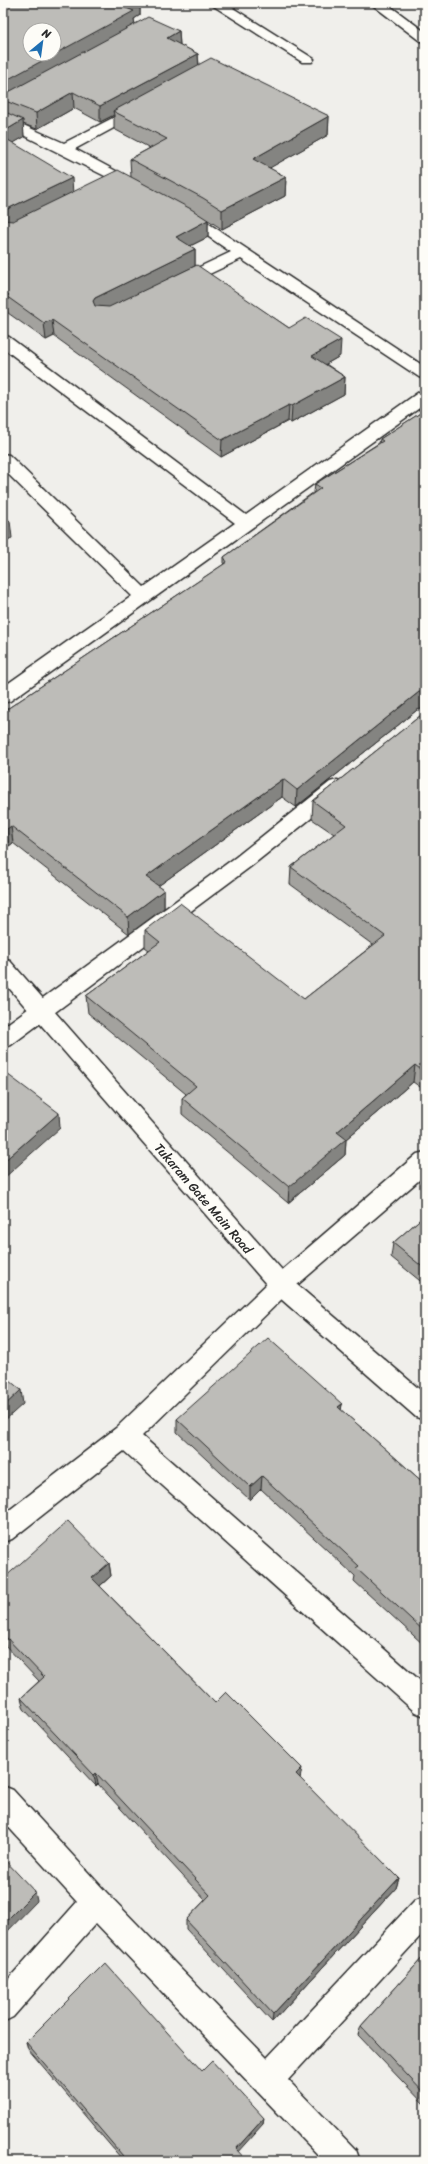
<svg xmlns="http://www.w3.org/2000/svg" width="428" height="2164" viewBox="0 0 428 2164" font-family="Sriracha,sans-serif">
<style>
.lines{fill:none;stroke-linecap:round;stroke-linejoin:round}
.street-casing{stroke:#2b2b2b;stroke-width:3}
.secondary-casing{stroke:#2b2b2b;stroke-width:3}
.street{fill:#fdfcf7;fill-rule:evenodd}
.secondary{fill:#fdfcf7;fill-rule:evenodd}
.wall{fill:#a3a29e;stroke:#2b2b2b;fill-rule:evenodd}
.shaded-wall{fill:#848481;stroke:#2b2b2b}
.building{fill:#bdbcb8;stroke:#2b2b2b;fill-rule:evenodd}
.labels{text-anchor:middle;stroke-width:4;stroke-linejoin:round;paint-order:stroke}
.street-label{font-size:13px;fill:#2b2b2b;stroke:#fdfcf7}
</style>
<rect width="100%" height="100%" fill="#f0efeb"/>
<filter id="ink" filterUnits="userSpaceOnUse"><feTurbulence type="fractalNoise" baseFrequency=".025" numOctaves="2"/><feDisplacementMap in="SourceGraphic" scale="8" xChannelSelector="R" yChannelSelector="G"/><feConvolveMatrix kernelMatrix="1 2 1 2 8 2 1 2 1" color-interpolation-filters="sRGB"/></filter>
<g filter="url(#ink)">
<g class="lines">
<defs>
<g id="street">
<polygon points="209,3 225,3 314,59 312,62 302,62"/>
<polygon points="370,3 386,3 425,32 425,42 420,41"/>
<polygon points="140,104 145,105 147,108 145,111 75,149 142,185 144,188 142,191 137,192 3,125 3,116 64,143"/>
<polygon points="183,208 188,210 425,367 425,379 419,377 241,259 184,286 172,286 170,283 172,280 231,252 178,216 175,213 178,210"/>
<polygon points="3,335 9,337 246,515 419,392 425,391 425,404 10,701 3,703 3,687 132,596 3,469 3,454 9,455 144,587 235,523 3,348"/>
<polygon points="337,780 344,782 347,787 344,792 250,867 11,1045 3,1048 3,1027 236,857 330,782"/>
<polygon points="425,1152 425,1175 289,1292 142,1436 425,1685 425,1716 415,1712 124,1451 12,1539 3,1542 3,1515 116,1428 273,1278 417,1154"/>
<polygon points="3,1786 13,1790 106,1892 267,2058 415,1900 425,1896 425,1931 288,2080 356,2150 360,2161 324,2161 96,1923 13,2017 3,2022 3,1985 77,1902 3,1821"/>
</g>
<polygon id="secondary" points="3,959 10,961 289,1278 425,1394 425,1420 416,1417 273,1292 3,981"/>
</defs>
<!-- street casing -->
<use href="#street" class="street-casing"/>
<!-- secondary casing -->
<use href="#secondary" class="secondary-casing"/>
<!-- street -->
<use href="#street" class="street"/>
<!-- secondary -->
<use href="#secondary" class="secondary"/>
</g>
<!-- wall -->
<g class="wall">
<path d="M3,3H140V15L134,19L135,24L179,31L180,45L198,54L199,65L329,116L328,135L269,168L286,177L285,196L222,229L208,220V237L190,246L195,249V265L289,328L340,356L326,364L345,377L344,394L291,423L288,421L221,457L54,336L46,340L8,313L7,310L3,306ZM74,108L100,122L114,115V129L150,148L130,159L131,177L73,192L13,143L24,137L23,124L37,129Z"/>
<polygon points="425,410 425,708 417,710 296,807 282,797 158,886 164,890 164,908 129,934 13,843 9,846 3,841 3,714 4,713 4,711 224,564 224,557 314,492 315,484 379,443 380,439"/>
<polygon points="425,712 425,1087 423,1089 413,1082 346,1139 345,1155 288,1203 182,1114 182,1098 186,1094 88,1013 86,996 149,950 145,947 145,930 304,999 373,945 290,884 291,867 334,834 312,819 313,801"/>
<polygon points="425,1215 425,1285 391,1257 393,1243"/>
<polygon points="342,1404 341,1410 425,1484 425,1646 354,1581 355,1576 261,1489 250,1500 177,1432 177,1419"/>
<polygon points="109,1563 111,1576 100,1586 215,1703 300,1779 399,1878 396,1888 272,2022 186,1929 186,1920 205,1900 98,1784 96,1786 24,1709 21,1698 39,1681 3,1643 3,1579"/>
<polygon points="425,1955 425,2105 358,2035 361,2026"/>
<polygon points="26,2042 202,2071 264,2118 263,2124 121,2158 28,2049"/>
</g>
<!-- shaded-wall -->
<g class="shaded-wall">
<polygon points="134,3 140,3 140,15 134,19 135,27 3,99 3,82"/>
<polygon points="179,31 180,47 167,38"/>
<polygon points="198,54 199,70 113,111 114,115 100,122 100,106"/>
<polygon points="73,92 74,108 37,129 36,113"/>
<polygon points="329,116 328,135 252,178 253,159"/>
<polygon points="23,120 24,137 3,149 3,132"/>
<polygon points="286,177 285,196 222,229 222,210"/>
<polygon points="72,178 73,195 3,236 3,211"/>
<polygon points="208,220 208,237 176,253 176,237"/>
<polygon points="195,249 195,266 96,315 93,301 95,298"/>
<polygon points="52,320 54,336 46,340 44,323"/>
<polygon points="341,340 340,356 312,372 312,356"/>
<polygon points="345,377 344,394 291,423 292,406"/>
<polygon points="289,405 288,421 221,457 222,440"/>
<polygon points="10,521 12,538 3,542 3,524"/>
<polygon points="425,691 425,708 417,710 296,807 297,790 419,692"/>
<polygon points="283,779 282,797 147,894 146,877"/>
<polygon points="11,826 13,843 9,846 7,829"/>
<polygon points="164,890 164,908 129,934 128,917"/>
<polygon points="415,1065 413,1082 346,1139 345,1155 288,1203 289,1187 337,1132"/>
<polygon points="425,1074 425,1087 423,1089"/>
<polygon points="59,1113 60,1128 3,1179 3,1162"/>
<polygon points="21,1390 23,1404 3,1422 3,1407"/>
<polygon points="342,1404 340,1417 338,1407"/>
<polygon points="262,1476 261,1489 250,1500 250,1487"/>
<polygon points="109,1563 111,1576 94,1591 92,1578"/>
<polygon points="302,1768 300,1779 296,1774"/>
<polygon points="96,1773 98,1784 96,1786 94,1775"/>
<polygon points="399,1878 396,1888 272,2022 273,2014"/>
<polygon points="35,1892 37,1901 3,1936 3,1924"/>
<polygon points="264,2118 263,2124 236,2154 236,2149"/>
</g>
<!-- building -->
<g class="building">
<path d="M3,3H134L126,8L134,11L3,82ZM30,30H54V54H30Z"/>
<polygon points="148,17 179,31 167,38 198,54 100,106 73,92 36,113 3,100 3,95"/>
<polygon points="211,58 329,116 253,159 286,177 222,210 203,198 130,159 167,139 113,111"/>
<polygon points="3,111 23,120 3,132"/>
<polygon points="3,137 72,178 3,211"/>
<polygon points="118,170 191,209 208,220 176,237 195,249 95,298 93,301 95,306 109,307 197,265 289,328 306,318 341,340 312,356 345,377 292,406 289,405 222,440 52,320 44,323 6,296 9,295 3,291 3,220 13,221"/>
<polygon points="425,410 425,691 419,692 297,790 283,779 146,877 164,890 128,917 11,826 7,829 3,826 3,714 6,712 4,711 227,562 224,557 321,488 315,484 383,441 380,439"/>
<polygon points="3,514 10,521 3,524"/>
<polygon points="425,712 425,1073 415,1065 337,1132 346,1139 289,1187 182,1098 196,1086 86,996 160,942 145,930 180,903 304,999 385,936 291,867 346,825 313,801"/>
<polygon points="3,1071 59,1113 3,1162"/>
<polygon points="425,1215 425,1269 393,1243"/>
<polygon points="268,1338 342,1404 338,1407 425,1484 425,1632 356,1568 359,1566 262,1476 250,1487 177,1419"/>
<polygon points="3,1375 21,1390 3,1407"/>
<polygon points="68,1521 109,1563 92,1578 215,1703 226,1692 302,1768 296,1774 399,1878 273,2014 186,1920 210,1895 96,1773 94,1775 21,1698 44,1677 3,1634 3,1579"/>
<polygon points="3,1858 35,1892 3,1924"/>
<polygon points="425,1955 425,2094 361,2026"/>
<polygon points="105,1963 202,2071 212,2061 264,2118 236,2149 247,2161 118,2161 123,2156 26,2042"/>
</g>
</g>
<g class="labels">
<!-- street labels -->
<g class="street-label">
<text transform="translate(204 1198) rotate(49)" y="5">Tukaram Gate Main Road</text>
</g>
</g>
<!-- margin -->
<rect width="428" height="2164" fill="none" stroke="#fdfcf7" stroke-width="16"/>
<rect x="8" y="8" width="412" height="2148" fill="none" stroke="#2b2b2b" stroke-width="1.5" filter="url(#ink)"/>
<!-- north arrow -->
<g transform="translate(42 42) rotate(29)"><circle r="19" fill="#fdfcf7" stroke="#a9a8a5"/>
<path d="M0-3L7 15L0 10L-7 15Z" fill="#1f6fb2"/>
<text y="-6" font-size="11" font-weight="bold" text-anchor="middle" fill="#2b2b2b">N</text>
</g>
</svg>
